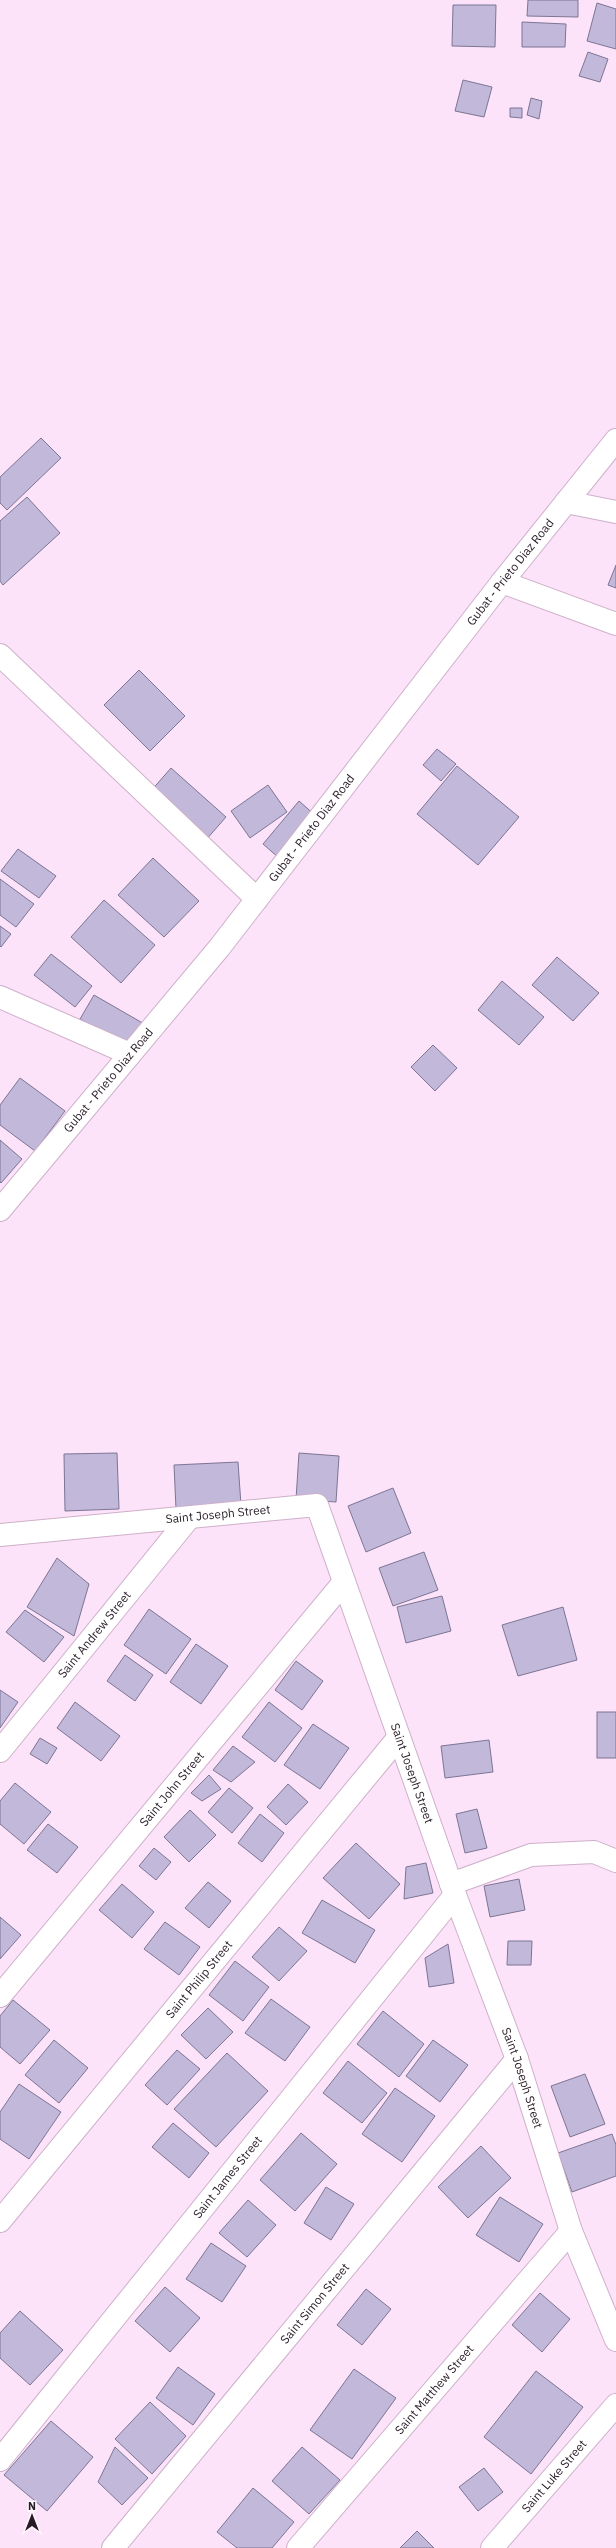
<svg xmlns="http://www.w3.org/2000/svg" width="616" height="2548" viewBox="0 0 616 2548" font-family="'IBM Plex Sans',sans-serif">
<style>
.building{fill:#c1b8da;stroke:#7d7595}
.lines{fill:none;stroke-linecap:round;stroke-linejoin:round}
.minor-casing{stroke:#ceb0ca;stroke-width:24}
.secondary-casing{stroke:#ceb0ca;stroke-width:24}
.minor{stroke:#fff;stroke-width:22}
.secondary{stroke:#fff;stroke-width:22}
.labels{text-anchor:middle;stroke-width:3;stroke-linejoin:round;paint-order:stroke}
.street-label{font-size:12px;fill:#271c26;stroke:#fdf7fd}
</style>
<rect width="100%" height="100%" fill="#fce3f9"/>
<!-- building -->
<g class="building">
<polygon points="528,0 578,0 578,17 527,16"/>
<polygon points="597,3 616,9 616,49 587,41"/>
<polygon points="453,5 496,5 495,47 452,46"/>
<polygon points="522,22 566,24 565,47 522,47"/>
<polygon points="588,52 608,59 600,82 579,76"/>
<polygon points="463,80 492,87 484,117 455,111"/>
<polygon points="531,98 542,101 539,119 527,115"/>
<polygon points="510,108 522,108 522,118 510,117"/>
<polygon points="41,438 61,458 7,510 0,503 0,477"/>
<polygon points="27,497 60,533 3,585 0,581 0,521"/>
<polygon points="616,565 616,588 608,585"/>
<polygon points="139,670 185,716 150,751 104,705"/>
<polygon points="437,749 456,764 441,781 423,765"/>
<polygon points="457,766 519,817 478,865 417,814"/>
<polygon points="171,768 226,817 205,841 150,792"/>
<polygon points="268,785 287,812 250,838 231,811"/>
<polygon points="299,801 316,816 279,858 263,844"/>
<polygon points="18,849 56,876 39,898 1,871"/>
<polygon points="153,858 199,901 164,937 118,895"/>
<polygon points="0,879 34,904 16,927 0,915"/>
<polygon points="104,900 155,945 121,983 71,937"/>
<polygon points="0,926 11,934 1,947 0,946"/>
<polygon points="51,954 92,986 75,1007 34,975"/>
<polygon points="557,957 599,993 573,1021 532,985"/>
<polygon points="502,981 544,1017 519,1045 478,1010"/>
<polygon points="94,995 146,1025 131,1049 80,1019"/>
<polygon points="433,1045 457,1068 435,1091 411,1067"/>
<polygon points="20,1078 65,1111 35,1151 0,1125 0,1105"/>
<polygon points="0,1140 22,1159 1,1183 0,1182"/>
<polygon points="117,1453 119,1509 65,1511 64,1454"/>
<polygon points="299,1453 339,1456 336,1502 296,1499"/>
<polygon points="238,1462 241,1505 176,1509 174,1465"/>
<polygon points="393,1488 411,1533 366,1552 348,1506"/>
<polygon points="424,1552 438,1590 393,1606 379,1568"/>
<polygon points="57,1558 89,1584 74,1636 27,1607"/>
<polygon points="442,1596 451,1631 406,1643 397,1607"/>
<polygon points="563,1607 577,1660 518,1676 502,1625"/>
<polygon points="149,1609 191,1639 166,1674 124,1645"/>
<polygon points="25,1610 64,1637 44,1662 6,1632"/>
<polygon points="196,1644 228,1666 201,1704 170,1682"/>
<polygon points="125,1655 153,1675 135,1701 107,1681"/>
<polygon points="296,1661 323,1681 302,1710 275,1690"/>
<polygon points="0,1690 18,1702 0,1728"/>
<polygon points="75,1702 120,1736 101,1761 57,1728"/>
<polygon points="269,1702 302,1728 275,1762 242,1737"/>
<rect x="597" y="1712" width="19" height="46"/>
<polygon points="313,1724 349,1748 320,1789 284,1765"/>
<polygon points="40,1738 57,1748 47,1764 30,1754"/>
<polygon points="489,1740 493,1772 445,1778 441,1746"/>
<polygon points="233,1746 255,1762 231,1782 213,1770"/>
<polygon points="209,1775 221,1789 202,1801 191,1793"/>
<polygon points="15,1783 51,1812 24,1844 0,1824 0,1801"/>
<polygon points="288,1784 308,1802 286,1825 267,1807"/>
<polygon points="229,1788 253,1808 232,1833 208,1812"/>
<polygon points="477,1809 487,1848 465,1853 456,1814"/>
<polygon points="190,1810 216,1835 189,1862 164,1837"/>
<polygon points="260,1814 284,1833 262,1862 238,1843"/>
<polygon points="48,1824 78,1847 57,1873 27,1850"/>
<polygon points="356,1843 400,1884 369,1919 323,1878"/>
<polygon points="154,1848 171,1862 156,1880 139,1866"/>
<polygon points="426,1863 433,1893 404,1899 406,1867"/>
<polygon points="519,1879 525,1910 490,1917 484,1886"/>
<polygon points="208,1882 231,1901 209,1928 185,1908"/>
<polygon points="122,1884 154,1912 132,1938 99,1910"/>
<polygon points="322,1900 375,1930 355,1963 302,1933"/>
<polygon points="0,1917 21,1935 0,1959"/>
<polygon points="165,1922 200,1947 179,1975 144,1949"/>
<polygon points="279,1927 307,1951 279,1981 252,1957"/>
<polygon points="508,1941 532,1941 531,1965 507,1965"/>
<polygon points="448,1944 454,1983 429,1987 425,1958"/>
<polygon points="235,1961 269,1987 243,2021 209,1995"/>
<polygon points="271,1999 310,2027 285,2061 245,2033"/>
<polygon points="13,2000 50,2030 20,2064 0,2047 0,2016"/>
<polygon points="208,2008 233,2032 206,2059 181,2035"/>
<polygon points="383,2011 424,2044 399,2077 357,2044"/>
<polygon points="54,2040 88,2068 59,2103 25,2075"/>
<polygon points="433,2040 468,2065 440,2102 406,2076"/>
<polygon points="177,2050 200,2069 167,2105 145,2085"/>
<polygon points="227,2053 268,2091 216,2147 174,2109"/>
<polygon points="348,2061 387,2093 362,2123 323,2093"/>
<polygon points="585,2074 605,2124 570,2137 551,2086"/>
<polygon points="19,2084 61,2112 29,2159 0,2139 0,2112"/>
<polygon points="395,2088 435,2116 402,2162 362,2134"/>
<polygon points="173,2123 209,2153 189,2178 152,2147"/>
<polygon points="301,2133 337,2164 295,2211 260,2180"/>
<polygon points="612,2134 616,2145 616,2176 572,2192 558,2153"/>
<polygon points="481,2146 511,2178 468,2218 438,2187"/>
<polygon points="326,2187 354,2204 331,2240 304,2223"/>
<polygon points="500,2197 543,2224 519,2262 476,2235"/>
<polygon points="248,2200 276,2225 247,2257 219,2233"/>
<polygon points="211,2243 246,2266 222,2302 186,2279"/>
<polygon points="165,2287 200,2318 170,2352 135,2321"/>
<polygon points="366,2289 391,2309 362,2345 337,2325"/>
<polygon points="540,2293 570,2319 542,2352 512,2325"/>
<polygon points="20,2311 63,2350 30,2385 0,2358 0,2333"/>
<polygon points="178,2367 215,2394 193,2425 156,2398"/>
<polygon points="354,2369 396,2398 352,2459 310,2430"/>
<polygon points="536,2371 583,2407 531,2474 484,2437"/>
<polygon points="150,2402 186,2436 152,2474 115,2439"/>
<polygon points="51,2421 93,2457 47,2511 4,2475"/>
<polygon points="115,2447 148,2478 122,2505 98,2482"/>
<polygon points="302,2447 340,2480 309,2514 272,2481"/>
<polygon points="484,2468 503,2492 478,2511 459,2487"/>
<polygon points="253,2488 294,2522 272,2548 237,2548 217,2532"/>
<polygon points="417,2531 434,2548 400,2548"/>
</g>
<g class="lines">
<defs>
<g id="minor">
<polyline points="566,502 616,512"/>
<polyline points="502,582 616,624"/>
<polyline points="0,655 257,899"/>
<polyline points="0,997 130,1054"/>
<path id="s1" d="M0,1535L317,1505L455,1895L517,2059L571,2231L616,2340"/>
<path id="s2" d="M0,1751L189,1518"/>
<polyline points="451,1884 531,1855 594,1852 616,1861"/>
<path id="s3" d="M0,1996L344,1582"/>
<path id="s4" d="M0,2221L399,1737"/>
<path id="s5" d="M0,2460L455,1895"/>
<path id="s6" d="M113,2548L517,2059"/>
<path id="s7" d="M298,2548L571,2231"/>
<path id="s8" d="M492,2548L616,2405"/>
</g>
<g id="secondary">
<path id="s9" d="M0,1210L219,948L502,582L616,440"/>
</g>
</defs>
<!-- minor casing -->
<use href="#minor" class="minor-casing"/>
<!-- secondary casing -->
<use href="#secondary" class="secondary-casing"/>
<!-- minor -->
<use href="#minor" class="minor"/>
<!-- secondary -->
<use href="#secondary" class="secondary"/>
</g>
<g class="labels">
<!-- street labels -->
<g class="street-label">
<text dy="4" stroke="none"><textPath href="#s9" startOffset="817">Gubat - Prieto Diaz Road</textPath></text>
<text dy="4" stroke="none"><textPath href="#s9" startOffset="493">Gubat - Prieto Diaz Road</textPath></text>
<text dy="4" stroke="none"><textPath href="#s9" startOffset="169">Gubat - Prieto Diaz Road</textPath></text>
<text dy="4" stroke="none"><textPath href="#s1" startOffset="219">Saint Joseph Street</textPath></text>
<text dy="4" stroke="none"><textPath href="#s2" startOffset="150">Saint Andrew Street</textPath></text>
<text dy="4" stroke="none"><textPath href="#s1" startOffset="603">Saint Joseph Street</textPath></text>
<text dy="4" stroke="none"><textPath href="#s3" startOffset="269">Saint John Street</textPath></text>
<text dy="4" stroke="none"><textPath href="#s4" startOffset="313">Saint Philip Street</textPath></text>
<text dy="4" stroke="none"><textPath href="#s1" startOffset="927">Saint Joseph Street</textPath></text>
<text dy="4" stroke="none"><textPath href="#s5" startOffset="363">Saint James Street</textPath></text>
<text dy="4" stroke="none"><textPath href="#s6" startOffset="317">Saint Simon Street</textPath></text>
<text dy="4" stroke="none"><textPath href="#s7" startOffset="209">Saint Matthew Street</textPath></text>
<text dy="4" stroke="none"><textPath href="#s8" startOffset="95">Saint Luke Street</textPath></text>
</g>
</g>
<!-- north arrow -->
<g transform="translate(32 2516)" stroke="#fdf7fd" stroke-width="3" paint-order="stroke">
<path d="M0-3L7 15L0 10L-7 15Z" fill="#271c26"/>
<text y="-6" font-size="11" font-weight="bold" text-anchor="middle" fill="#271c26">N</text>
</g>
</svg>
